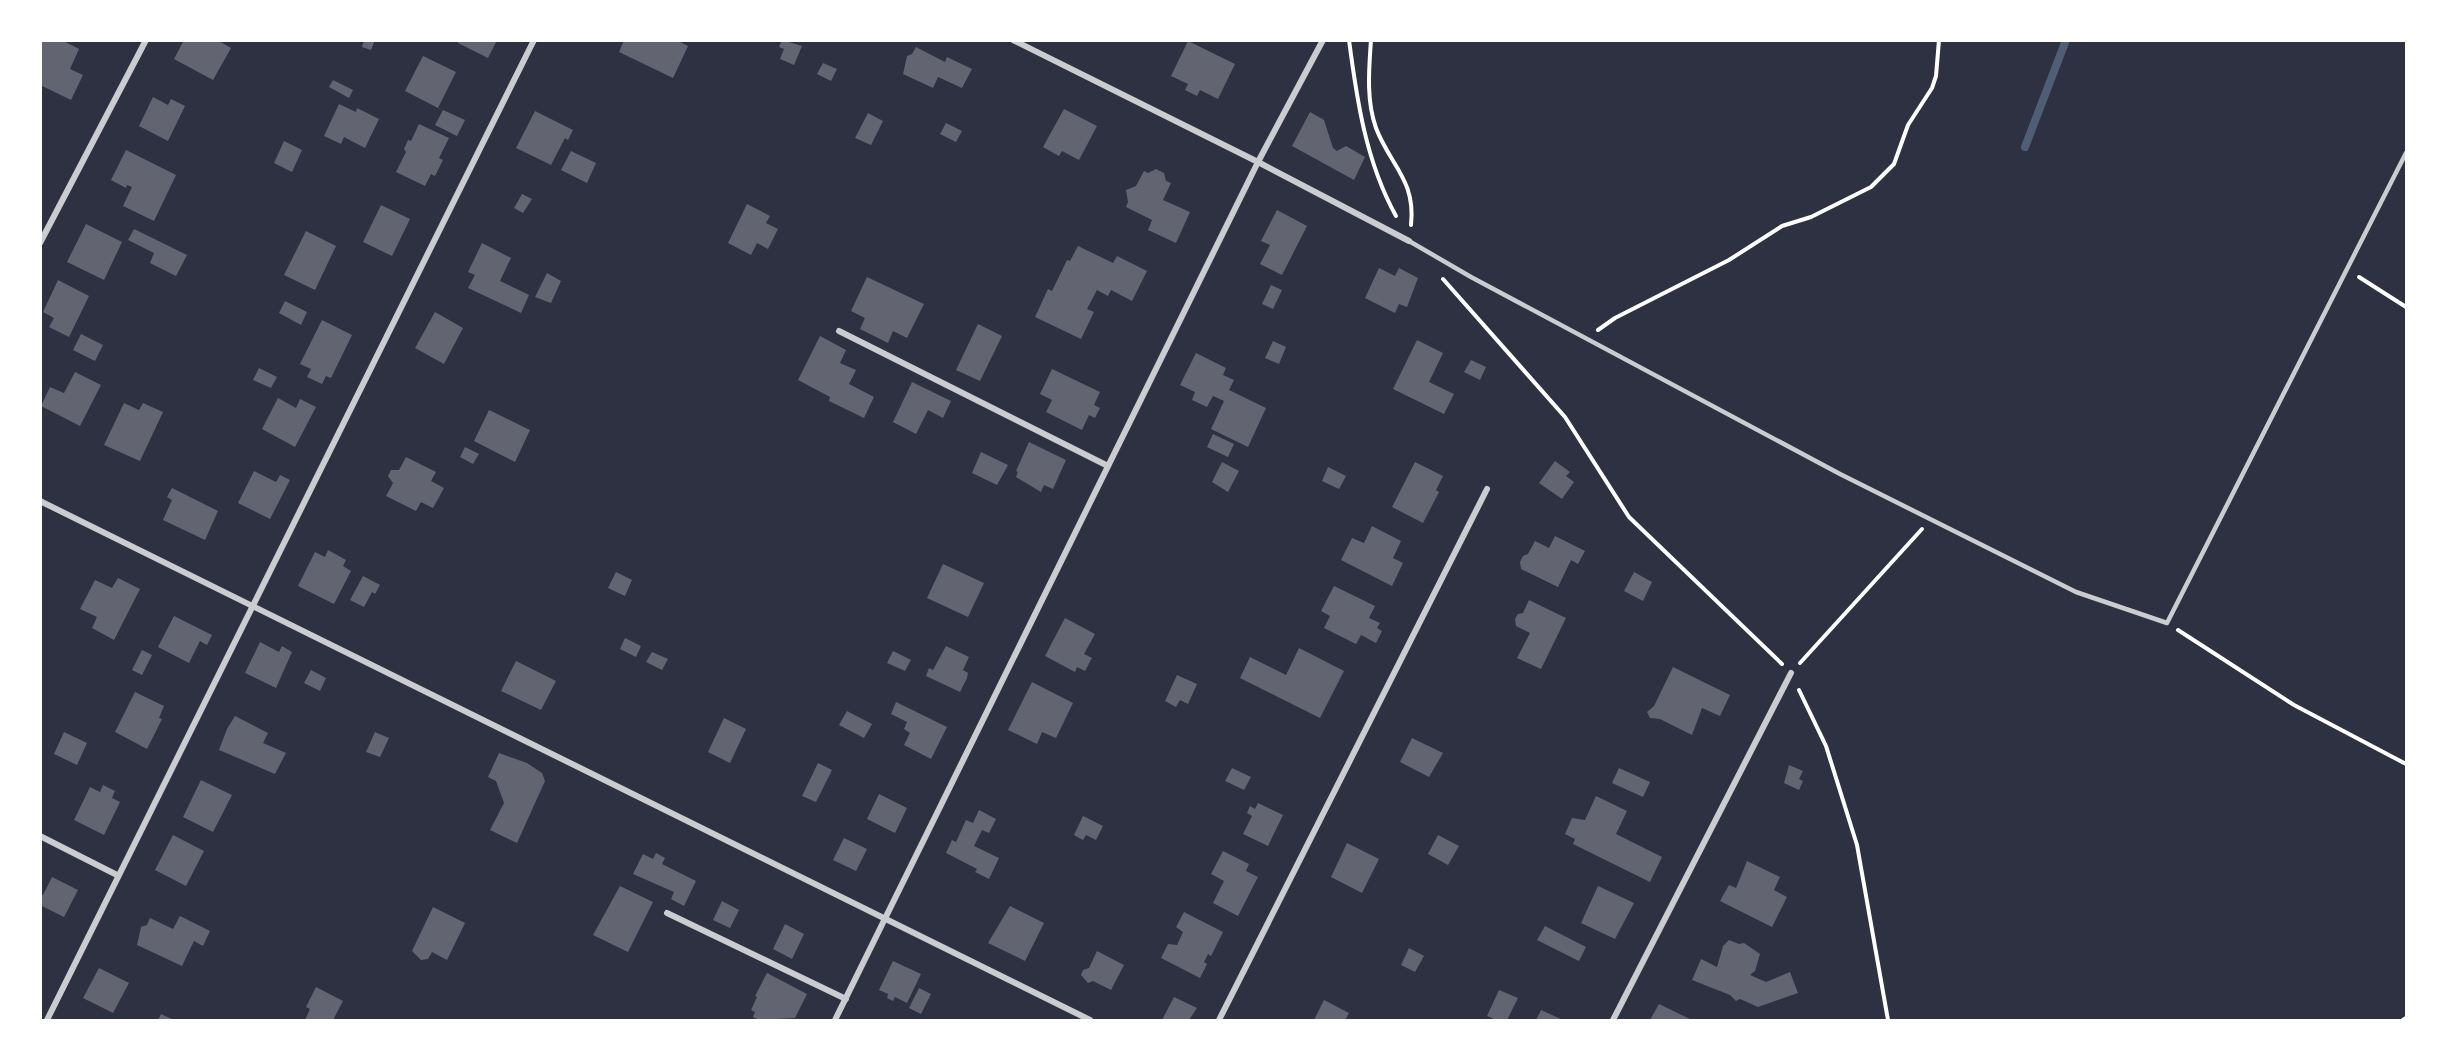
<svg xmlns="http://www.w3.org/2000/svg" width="2447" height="1061" viewBox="0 0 2447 1061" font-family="'Libre Baskerville',serif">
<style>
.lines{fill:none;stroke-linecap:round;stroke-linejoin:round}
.stream{stroke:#4f5d75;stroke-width:8}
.building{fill:#626471}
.path{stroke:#fff;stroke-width:4}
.service{stroke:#caccd0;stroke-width:4.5}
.minor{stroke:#caccd0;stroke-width:6}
</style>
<rect width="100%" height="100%" fill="#2d3142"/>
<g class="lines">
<!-- stream -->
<polyline class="stream" points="2025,147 2066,40"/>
</g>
<!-- building -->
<g class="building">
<polygon points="40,40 62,40 79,49 70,69 83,75 71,100 40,85"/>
<polygon points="184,40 217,40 231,48 213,80 174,59"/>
<polygon points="364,40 375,40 371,50 362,47"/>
<polygon points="459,40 497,40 488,58 458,43"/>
<polygon points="624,40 676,40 688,46 673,78 619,52"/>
<polygon points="782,40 802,46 794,65 780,59 784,49 779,47"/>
<polygon points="1188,41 1235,64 1218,99 1200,90 1197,96 1185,90 1188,84 1171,76"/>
<polygon points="916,47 945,62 947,57 972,69 962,88 938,77 933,88 903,74 907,56 912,54"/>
<polygon points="423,56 456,72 438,108 405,91"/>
<polygon points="823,63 837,69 831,81 817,74"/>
<polygon points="333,80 353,90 349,98 329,87"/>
<polygon points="153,97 168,105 171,99 185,106 168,141 139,126"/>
<polygon points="339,104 356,112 357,108 379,119 365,148 344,137 341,144 324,136"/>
<polygon points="1064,109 1097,126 1079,160 1062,151 1059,156 1043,147"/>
<polygon points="443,110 465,120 457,136 435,125"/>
<polygon points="535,111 573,130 568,140 565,138 551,165 516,148"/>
<polygon points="1310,112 1324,120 1333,148 1337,151 1346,146 1365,157 1354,180 1292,146"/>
<polygon points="868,113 883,121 871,145 855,138"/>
<polygon points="946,123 962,131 956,142 940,134"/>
<polygon points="419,124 449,138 439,158 443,160 435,176 431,174 425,186 396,172 406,152 404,149 408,140 411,141"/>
<polygon points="284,141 302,150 292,172 274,163"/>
<polygon points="126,150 176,175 154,221 123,206 132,187 127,185 126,188 111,180"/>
<polygon points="571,151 596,163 587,183 561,170"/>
<polygon points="1156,169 1164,173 1166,181 1171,183 1163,200 1190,212 1176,243 1148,230 1152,220 1126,207 1128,202 1126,190 1136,186 1144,171 1148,173"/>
<polygon points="522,194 532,199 523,213 514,208"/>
<polygon points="747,204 770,216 766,223 778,229 768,249 757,243 751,255 728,243"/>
<polygon points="381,205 410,219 392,256 363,242"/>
<polygon points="1277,210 1307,226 1282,275 1260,264 1270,245 1261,241"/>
<polygon points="86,224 122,242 104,280 67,262"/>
<polygon points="134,229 187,255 176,276 150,263 154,253 128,240"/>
<polygon points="306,231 336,246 315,290 284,275"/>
<polygon points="482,243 511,258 500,281 529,295 521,313 468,288 475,275 468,272"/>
<polygon points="1078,246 1113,263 1117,256 1147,271 1132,301 1111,290 1108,296 1097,290 1087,309 1094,312 1081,339 1035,317 1048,289 1052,291 1067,260 1070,261"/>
<polygon points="1379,268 1395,276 1399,268 1418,278 1407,307 1399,304 1395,313 1365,298"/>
<polygon points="547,273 561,281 551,303 535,297"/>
<polygon points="867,277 924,304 907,338 893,331 888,343 860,329 865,318 851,311"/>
<polygon points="58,280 89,296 69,337 49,327 54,318 43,312"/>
<polygon points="1271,285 1282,290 1273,309 1262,304"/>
<polygon points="285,301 307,312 301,325 279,313"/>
<polygon points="435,312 463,328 444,364 415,348"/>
<polygon points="322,320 352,335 331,378 326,376 322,384 307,377 311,369 300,364"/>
<polygon points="978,324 1002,336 980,381 956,370"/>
<polygon points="81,334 103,345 95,361 73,350"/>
<polygon points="820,336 846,350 840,363 856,370 849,384 874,397 864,418 829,401 830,397 798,380"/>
<polygon points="1417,340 1443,353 1429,382 1454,394 1444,414 1393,389"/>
<polygon points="1273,341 1286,347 1279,364 1265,358"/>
<polygon points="1196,353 1226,368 1223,375 1234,380 1229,390 1266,408 1248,447 1211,429 1224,401 1213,396 1207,407 1192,400 1195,392 1180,385"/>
<polygon points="1471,360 1486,367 1480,380 1464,372"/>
<polygon points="259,368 277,377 271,388 253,380"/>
<polygon points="1052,369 1100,392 1094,405 1100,408 1095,418 1089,415 1082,430 1046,412 1052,400 1040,394"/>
<polygon points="75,372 101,385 80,426 41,406 50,387 64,393"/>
<polygon points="912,382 951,401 943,418 928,410 916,434 893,422"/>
<polygon points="278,398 296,408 300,399 316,407 295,447 262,429"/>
<polygon points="124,403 139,410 143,403 163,412 140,461 104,445"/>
<polygon points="489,410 530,430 515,462 474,441"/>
<polygon points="1213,434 1234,444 1228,457 1207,447"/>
<polygon points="1029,442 1066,460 1053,489 1044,485 1041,492 1016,477 1018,472 1016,471"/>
<polygon points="465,447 479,454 473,464 460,457"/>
<polygon points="981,452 1008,465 997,485 972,473"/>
<polygon points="406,457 436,472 431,481 444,488 433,508 421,502 416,511 386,496 393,483 388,476 391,470 399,470"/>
<polygon points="1555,461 1570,472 1566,476 1574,482 1562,499 1539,483"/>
<polygon points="1222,462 1239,471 1228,492 1212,482"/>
<polygon points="1415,462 1443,476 1436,490 1439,492 1423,523 1392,507"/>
<polygon points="1328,467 1346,476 1339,489 1322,481"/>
<polygon points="254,471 276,482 280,475 290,480 270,519 238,503"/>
<polygon points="172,488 218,511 205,540 163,520 172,500 167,497"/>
<polygon points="1372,526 1401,541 1393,558 1403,563 1392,586 1341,560 1352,538 1364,543"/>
<polygon points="1555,536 1585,551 1578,564 1571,560 1558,587 1521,569 1520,562 1523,556 1528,554 1535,541 1549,548"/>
<polygon points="328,550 346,560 343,566 351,571 334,604 298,586 315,552 325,557"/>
<polygon points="943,564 984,583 968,617 927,598"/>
<polygon points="616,572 632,580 625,596 608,588"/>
<polygon points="1634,572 1652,582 1643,601 1624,591"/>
<polygon points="363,576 380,585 375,594 372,592 364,607 350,600"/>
<polygon points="118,578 140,589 114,640 92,628 97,617 80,609 95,580 112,588"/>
<polygon points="1334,586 1375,606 1369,618 1380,623 1377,628 1382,631 1376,643 1361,635 1356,644 1324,628 1330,616 1321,611"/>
<polygon points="1529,600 1566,618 1541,669 1517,658 1530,633 1516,626 1515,619 1518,614 1523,613"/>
<polygon points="174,616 212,635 207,645 200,641 189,663 158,647"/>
<polygon points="1065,618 1095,634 1084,654 1092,658 1085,671 1077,667 1075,672 1045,656"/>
<polygon points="625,638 641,646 636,657 620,649"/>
<polygon points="260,642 279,652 282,646 292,652 276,688 245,673"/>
<polygon points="946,646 969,657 963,670 968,673 967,678 960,692 926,676 929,668 933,670"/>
<polygon points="1299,648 1344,671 1320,718 1240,678 1250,657 1286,675"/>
<polygon points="142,650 152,655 142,675 132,670"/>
<polygon points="893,651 911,660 905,671 887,663"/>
<polygon points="652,652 668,659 662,670 646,662"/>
<polygon points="516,661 556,681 541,710 501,691"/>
<polygon points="1673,667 1730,695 1720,716 1702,708 1692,735 1660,719 1650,718 1647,712 1654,706"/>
<polygon points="311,670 326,678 320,691 304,683"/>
<polygon points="1177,675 1197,684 1188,704 1180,700 1176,707 1165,701"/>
<polygon points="1032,682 1073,703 1056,738 1042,732 1037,744 1008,730"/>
<polygon points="135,692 164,706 159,718 162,719 147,749 115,732"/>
<polygon points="896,702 947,727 931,759 904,745 910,733 904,729 907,722 891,714"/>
<polygon points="847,711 872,724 864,738 839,725"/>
<polygon points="235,716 268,733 263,743 286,753 275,774 219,750 227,729"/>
<polygon points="724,718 746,729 730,763 708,752"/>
<polygon points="64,732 87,743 77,765 54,754"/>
<polygon points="375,732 389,738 380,757 366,752"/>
<polygon points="1412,738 1443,753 1429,777 1400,762"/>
<polygon points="499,753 527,763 542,773 545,781 517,843 490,830 504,803 496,781 488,777"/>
<polygon points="818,763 832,770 816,802 802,796"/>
<polygon points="1789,765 1803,771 1799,779 1803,781 1799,790 1784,783"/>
<polygon points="1232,768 1251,777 1244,790 1225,781"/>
<polygon points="1619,768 1650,782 1643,797 1612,783"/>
<polygon points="201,780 232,795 213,832 183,817"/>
<polygon points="103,785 115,791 112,798 120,802 104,835 74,820 90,787 100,792"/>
<polygon points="879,794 907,808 895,833 867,819"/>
<polygon points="1596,796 1627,811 1616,834 1662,857 1650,882 1573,844 1575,839 1565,834 1572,818 1585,820"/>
<polygon points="1258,803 1283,815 1268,846 1243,834 1252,816 1247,813 1250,806 1255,809"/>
<polygon points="979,810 996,819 989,833 982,830 974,846 999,858 989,879 975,872 977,869 946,853 952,840 956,842 966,820 973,823"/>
<polygon points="1083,816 1103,826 1096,840 1086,835 1083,840 1074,835"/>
<polygon points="173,835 204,851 186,886 155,870"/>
<polygon points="1438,835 1459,846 1448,865 1428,854"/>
<polygon points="844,838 867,849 856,871 833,860"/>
<polygon points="1347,843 1379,859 1362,893 1331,877"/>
<polygon points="1223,851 1249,864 1246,871 1258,877 1238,916 1213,903 1224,881 1211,874"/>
<polygon points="656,853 665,858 662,864 696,881 684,906 671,899 674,892 633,874 643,854 653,859"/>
<polygon points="1747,861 1780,877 1774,890 1787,897 1772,927 1720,901 1729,885 1736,888"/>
<polygon points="52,877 78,890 64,917 40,905 40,894 43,895"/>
<polygon points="620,886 653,902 628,952 593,935"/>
<polygon points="1598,886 1634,903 1615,939 1581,923"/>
<polygon points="722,901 739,910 730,928 713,920"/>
<polygon points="1010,906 1044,923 1025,961 988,943"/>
<polygon points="433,907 465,923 447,960 432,952 428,959 421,960 412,951"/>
<polygon points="1184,912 1223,932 1211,956 1208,954 1204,962 1207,964 1200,978 1161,958 1168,944 1177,945 1183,932 1176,927"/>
<polygon points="180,916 210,931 203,946 194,941 182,966 137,945 141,927 147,925 150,918 173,929"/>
<polygon points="785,924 804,934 792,959 773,949"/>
<polygon points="1545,926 1586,947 1579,961 1537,940"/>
<polygon points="1729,940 1739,944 1744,943 1760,954 1755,971 1750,975 1766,982 1790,972 1798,993 1758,1007 1740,999 1736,1001 1730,995 1692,980 1701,959 1717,967 1723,946"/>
<polygon points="1409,948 1424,956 1415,972 1401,965"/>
<polygon points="1097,951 1124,965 1111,990 1093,981 1088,983 1081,975 1083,970 1089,968"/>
<polygon points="893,961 921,974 907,1003 895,997 893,1001 887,998 888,994 879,990"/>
<polygon points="99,968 129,983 113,1013 83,998"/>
<polygon points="767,973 807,994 795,1018 759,1020 753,1017 755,1012 751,1010 757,997 755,996"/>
<polygon points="316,987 343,1001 333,1020 305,1020 310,1009 306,1007"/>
<polygon points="919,988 931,994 921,1014 909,1008"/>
<polygon points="1499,990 1518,998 1507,1020 1496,1020 1487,1016"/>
<polygon points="1174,997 1197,1008 1189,1020 1162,1020"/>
<polygon points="1324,1000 1349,1013 1345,1020 1314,1020"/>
<polygon points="1659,1004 1692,1020 1650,1020"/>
<polygon points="1541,1010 1563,1020 1536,1020"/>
<polygon points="161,1014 174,1020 158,1020"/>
</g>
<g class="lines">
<!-- path -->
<g class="path">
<path d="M1349,40C1357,101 1366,162 1396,216"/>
<path d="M1371,40C1369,69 1366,100 1376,128C1390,165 1416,180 1411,225"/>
<polyline points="2359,277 2406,307"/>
<polyline points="1443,279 1565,417 1629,517 1782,664"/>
<polyline points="1598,330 1615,318 1729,260 1782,226 1811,217 1871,187 1894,164 1908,125 1932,88 1936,76 1939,40"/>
<polyline points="2178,630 2294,705 2406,764"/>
<polyline points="1800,663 1922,529"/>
<polyline points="1799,690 1826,746 1857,845 1888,1020"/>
<polyline points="2403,1020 2406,1018"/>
</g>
<!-- service -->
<polyline class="service" points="1409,241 1471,277 1840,474 2076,592 2167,623 2406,153"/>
<!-- minor -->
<g class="minor">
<polyline points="1013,40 1258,162 1409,241"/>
<polyline points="40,243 146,40"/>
<polyline points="839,331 1108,466"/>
<polyline points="40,501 1090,1020"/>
<polyline points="40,836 117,875"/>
<polyline points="667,913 846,999"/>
<polyline points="47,1020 534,40"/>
<polyline points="835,1020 1258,162 1323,40"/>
<polyline points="1219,1020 1487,489"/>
<polyline points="1613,1020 1791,673"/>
</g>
</g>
<!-- border -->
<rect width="2447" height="1061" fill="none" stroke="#ffffff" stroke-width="84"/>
</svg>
